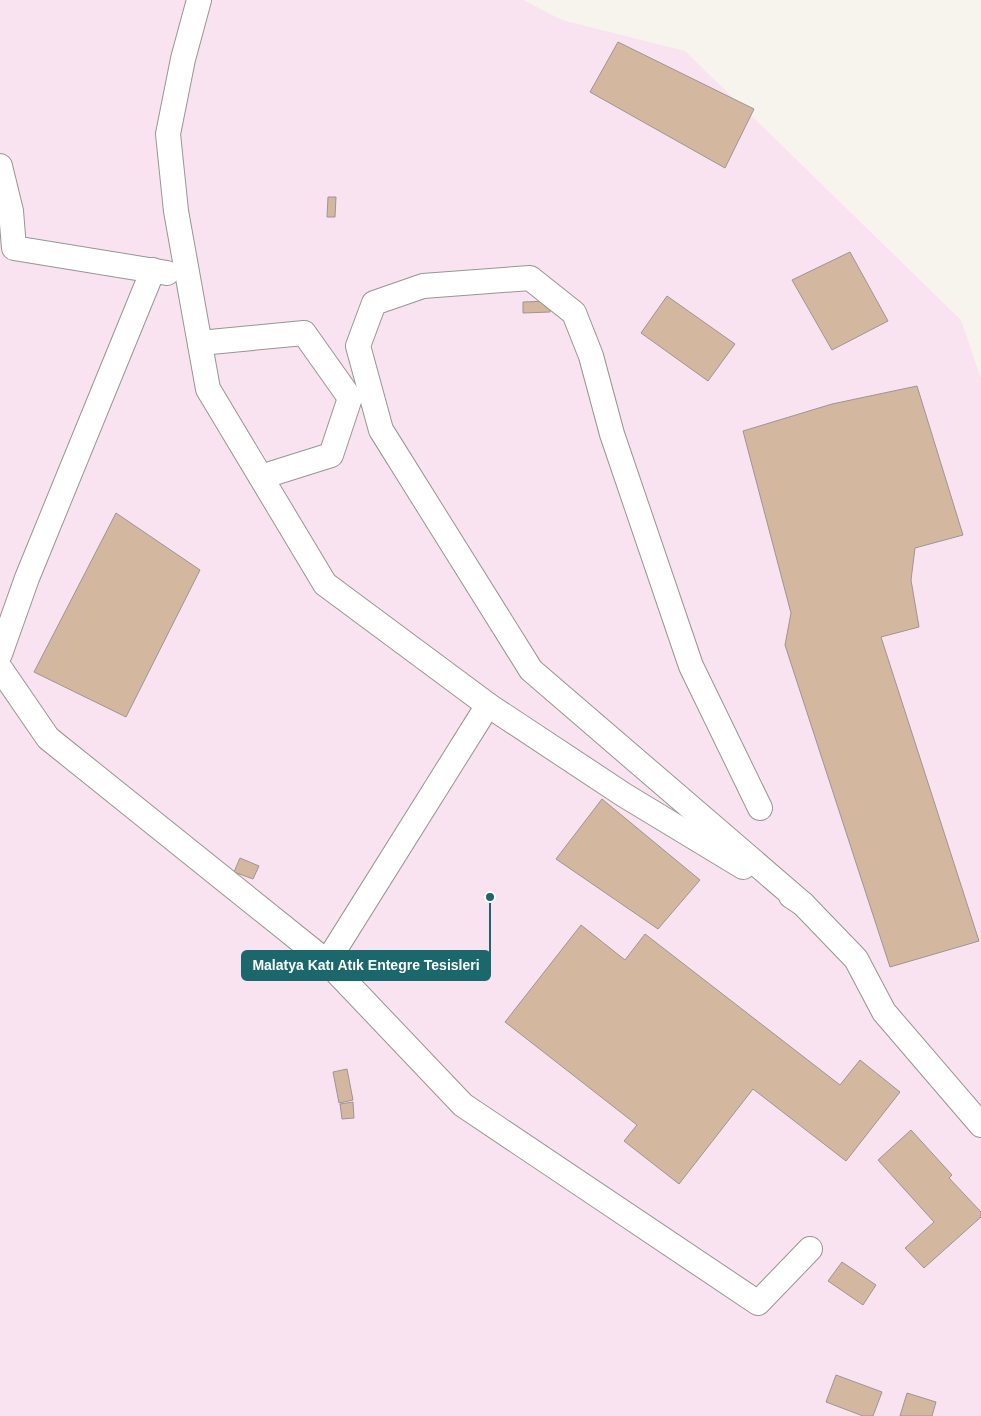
<svg xmlns="http://www.w3.org/2000/svg" width="981" height="1416" viewBox="0 0 981 1416" font-family="Arial,sans-serif">
<style>
.industrial{fill:#f9e3f0}
.building{fill:#d4b79f;stroke:#9c9692}
.lines{fill:none;stroke-linecap:round;stroke-linejoin:round}
.minor-casing{stroke:#979690;stroke-width:26}
.minor{stroke:#fff;stroke-width:24}
.leader{fill:none;stroke:#1b686c;stroke-width:2}
.callout-dot{fill:#1b686c;stroke:#fff;stroke-width:2}
.callout{fill:#1b686c;stroke:#1b686c;stroke-width:2}
.callout-label{font-size:14px;text-anchor:middle;font-weight:bold;fill:#fff}
</style>
<rect width="100%" height="100%" fill="#f6f4ed"/>
<!-- industrial -->
<polygon class="industrial" points="0,0 523,0 562,20 685,51 961,320 981,379 981,1416 0,1416"/>
<!-- building -->
<g class="building">
<polygon points="618,42 754,109 725,168 590,92"/>
<polygon points="328,197 336,197 335,217 327,217"/>
<polygon points="850,252 888,321 832,350 792,280"/>
<polygon points="667,296 735,344 708,381 641,333"/>
<polygon points="550,301 550,312 523,313 523,302"/>
<polygon points="917,386 963,535 915,548 911,580 919,627 881,637 979,941 890,967 785,645 791,613 743,431 832,404"/>
<polygon points="116,513 200,570 126,717 34,672"/>
<polygon points="602,799 700,880 658,929 556,859"/>
<polygon points="240,858 259,866 253,879 234,872"/>
<polygon points="581,925 625,960 645,934 840,1085 860,1060 900,1092 846,1161 753,1089 679,1184 624,1141 637,1125 505,1022"/>
<polygon points="347,1069 353,1100 339,1103 333,1072"/>
<polygon points="353,1102 354,1118 342,1119 340,1104"/>
<polygon points="911,1130 952,1175 949,1178 981,1212 981,1217 924,1268 905,1248 934,1222 878,1160"/>
<polygon points="842,1262 876,1285 863,1305 828,1281"/>
<polygon points="836,1375 882,1392 873,1416 863,1416 826,1402"/>
<polygon points="907,1393 936,1402 932,1416 900,1416"/>
</g>
<g class="lines">
<defs>
<g id="minor">
<polyline points="199,0 183,59 168,134 176,211 208,389 325,584 488,705 624,795 743,867"/>
<polyline points="0,166 11,211 14,248 167,273"/>
<polyline points="200,343 304,333 350,398 331,455 261,477"/>
<polyline points="0,654 27,578 153,270"/>
<polyline points="0,668 48,738 327,962"/>
<polyline points="488,705 327,962 463,1105 758,1303 810,1249"/>
<polyline points="760,808 691,666 612,434 591,356 574,313 530,278 423,286 374,303 358,346 381,430 531,670 803,904"/>
<polyline points="791,896 803,904 856,959 884,1012 981,1125"/>
</g>
</defs>
<!-- minor casing -->
<use href="#minor" class="minor-casing"/>
<!-- minor -->
<use href="#minor" class="minor"/>
</g>
<!-- callouts -->
<path class="leader" d="M490 897L490 965"/>
<circle class="callout-dot" cx="490" cy="897" r="5"/>
<rect class="callout" x="242" y="951" width="248" height="29" rx="5"/>
<g class="callout-label">
<text x="366" y="970">Malatya Katı Atık Entegre Tesisleri</text>
</g>
</svg>
